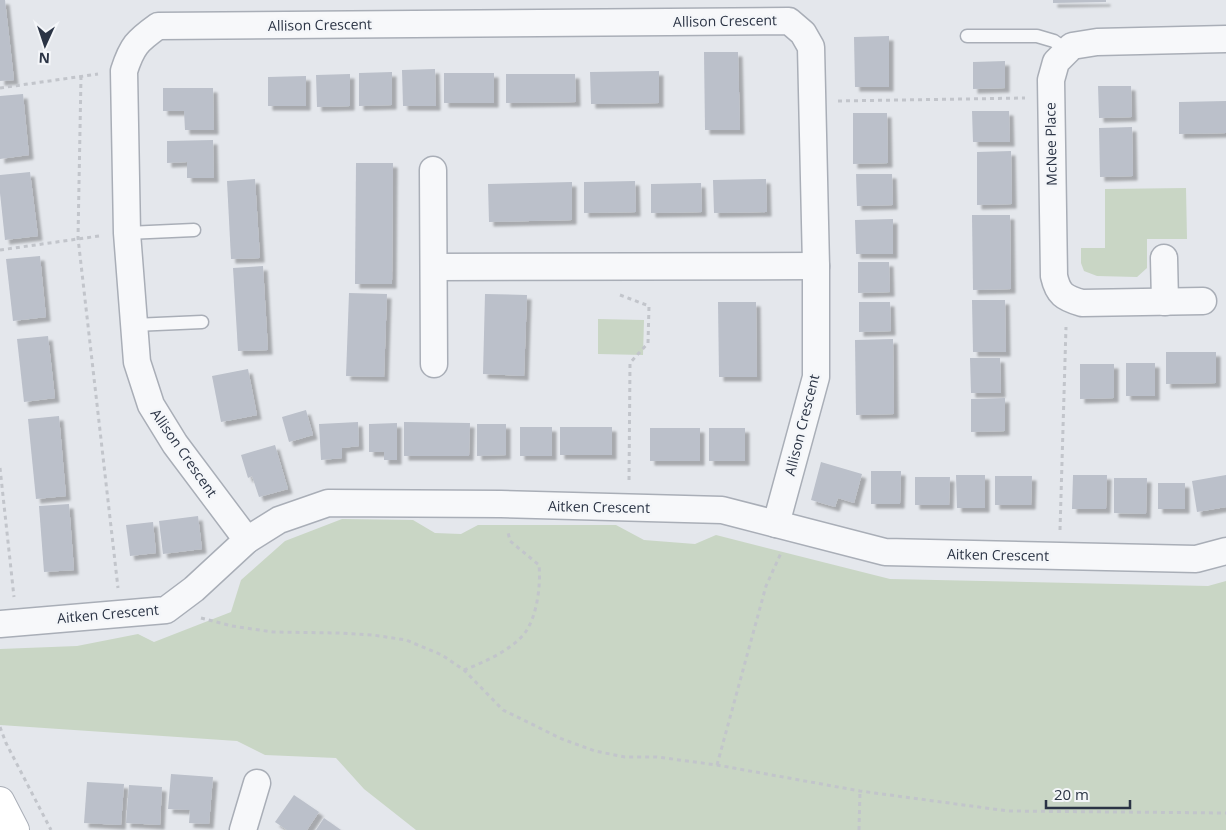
<svg xmlns="http://www.w3.org/2000/svg" width="1226" height="830" viewBox="0 0 1226 830" font-family="'Open Sans',sans-serif">
<style>
.green{fill:#c9d6c5}
.building{fill:#bbc0ca;filter:url(#shadow)}
.lines{fill:none;stroke-linecap:round;stroke-linejoin:round}
.lane-casing{stroke:#a9aeb7;stroke-width:15}
.street-casing{stroke:#a9aeb7;stroke-width:29}
.secondary-casing{stroke:#a9aeb7;stroke-width:30}
.path{stroke:#c2c5cb;stroke-width:3;stroke-dasharray:4 4;stroke-linecap:butt}
.lane{stroke:#f7f8fa;stroke-width:12}
.street{stroke:#f7f8fa;stroke-width:26}
.secondary{stroke:#fff;stroke-width:28}
.labels{text-anchor:middle;stroke-width:5;stroke-linejoin:round;paint-order:stroke}
.street-label{font-size:14px;fill:#2b3445;stroke:#f4f6f9}
</style>
<defs>
<filter id="shadow"><feDropShadow dx="4.5" dy="4.5" stdDeviation="1" flood-color="#0004"/></filter>
</defs>
<rect width="100%" height="100%" fill="#e4e7ec"/>
<!-- green -->
<g class="green">
<polygon points="1186,188 1187,239 1147,239 1147,268 1137,277 1097,276 1084,271 1081,263 1081,248 1105,248 1105,189"/>
<polygon points="598,319 644,320 643,355 598,354"/>
<polygon points="342,519 413,520 435,533 461,534 478,525 616,525 644,540 695,544 716,535 890,579 1208,586 1226,581 1226,830 416,830 364,789 336,758 265,755 237,741 0,725 0,649 77,646 138,634 154,642 231,612 241,580 285,541"/>
</g>
<!-- building -->
<g class="building">
<polygon points="0,0 5,0 14,80 0,81"/>
<polygon points="1053,0 1106,0 1106,2 1053,3"/>
<polygon points="889,36 889,87 855,87 854,37"/>
<polygon points="704,52 738,52 740,130 705,130"/>
<polygon points="1005,61 1005,88 973,89 973,62"/>
<polygon points="435,69 436,106 403,106 402,70"/>
<polygon points="659,71 659,103 591,104 590,72"/>
<polygon points="392,72 392,105 359,106 359,73"/>
<rect x="444" y="73" width="50" height="30"/>
<polygon points="350,74 350,106 317,107 316,75"/>
<polygon points="506,74 575,74 576,102 506,103"/>
<polygon points="306,76 306,106 268,106 268,77"/>
<polygon points="1098,86 1131,86 1132,117 1099,118"/>
<polygon points="163,88 213,88 214,130 185,130 184,111 163,111"/>
<polygon points="23,94 29,155 0,159 0,96"/>
<polygon points="1226,101 1226,133 1179,134 1179,102"/>
<polygon points="972,111 1009,111 1010,142 973,142"/>
<polygon points="853,113 887,113 888,163 853,164"/>
<polygon points="1132,127 1133,176 1100,177 1099,128"/>
<polygon points="213,140 214,178 187,178 187,162 167,163 167,141"/>
<polygon points="1011,151 1012,204 977,205 977,152"/>
<polygon points="356,163 393,163 392,284 355,284"/>
<polygon points="30,172 38,236 5,240 0,193 0,175"/>
<polygon points="856,174 892,174 893,205 857,206"/>
<polygon points="255,179 260,258 231,259 227,181"/>
<polygon points="766,179 767,212 714,213 713,180"/>
<polygon points="635,181 636,212 584,213 584,182"/>
<polygon points="572,182 572,220 489,222 488,184"/>
<polygon points="701,183 702,212 651,213 651,184"/>
<polygon points="972,215 1010,215 1011,289 973,290"/>
<polygon points="893,219 893,254 856,254 855,220"/>
<polygon points="40,256 46,317 13,321 6,259"/>
<polygon points="858,262 889,262 890,292 858,293"/>
<polygon points="263,266 268,350 238,351 233,268"/>
<polygon points="349,293 387,294 384,377 346,376"/>
<polygon points="485,294 527,295 524,376 483,374"/>
<polygon points="972,300 1005,300 1006,352 973,352"/>
<polygon points="718,302 756,302 757,377 719,377"/>
<polygon points="859,302 890,302 891,331 859,332"/>
<polygon points="48,336 55,398 24,402 17,339"/>
<polygon points="893,339 894,414 856,415 855,340"/>
<polygon points="1166,352 1216,352 1216,383 1166,384"/>
<polygon points="970,358 1000,358 1001,393 971,393"/>
<rect x="1126" y="363" width="29" height="33"/>
<polygon points="1080,364 1114,364 1114,398 1080,399"/>
<polygon points="248,369 257,415 221,422 212,376"/>
<polygon points="1005,398 1005,431 971,432 971,399"/>
<polygon points="306,410 313,435 289,442 282,417"/>
<polygon points="59,416 66,496 36,499 28,419"/>
<polygon points="358,422 359,446 342,448 342,458 321,460 319,424"/>
<polygon points="404,422 470,423 469,456 404,456"/>
<polygon points="397,423 397,460 384,460 384,452 369,452 369,424"/>
<polygon points="477,424 506,424 506,455 477,456"/>
<rect x="520" y="427" width="32" height="29"/>
<rect x="560" y="427" width="52" height="28"/>
<rect x="650" y="428" width="50" height="33"/>
<rect x="709" y="428" width="36" height="33"/>
<polygon points="275,445 288,489 259,497 252,476 248,478 241,455"/>
<polygon points="821,462 862,474 854,503 838,498 835,507 811,500"/>
<polygon points="871,471 901,471 900,504 871,504"/>
<polygon points="956,475 985,475 985,508 957,508"/>
<polygon points="1073,475 1107,475 1106,509 1072,509"/>
<polygon points="1226,475 1226,507 1197,512 1192,481"/>
<polygon points="995,476 1032,476 1031,505 995,505"/>
<polygon points="915,477 950,477 949,505 915,505"/>
<polygon points="1114,478 1147,478 1146,514 1114,513"/>
<rect x="1158" y="483" width="27" height="26"/>
<polygon points="69,504 74,570 44,572 39,506"/>
<polygon points="198,516 202,549 163,554 159,521"/>
<polygon points="153,522 156,553 130,556 126,525"/>
<polygon points="171,774 213,777 209,824 189,823 190,810 168,809"/>
<polygon points="87,782 124,784 121,825 84,823"/>
<polygon points="129,785 162,787 160,825 126,823"/>
<polygon points="294,795 319,812 307,830 287,830 275,822"/>
<polygon points="324,818 341,830 316,830"/>
</g>
<g class="lines">
<defs>
<g id="lane">
<polyline points="967,36 1037,36 1054,41 1068,51"/>
<polyline points="127,233 194,230"/>
<polyline points="134,325 202,322"/>
</g>
<g id="street">
<polyline points="433,170 434,364"/>
<polyline points="1164,258 1165,302"/>
<polyline points="434,267 816,266"/>
<path d="M1203,301L1082,303C1064,298 1058,294 1054,276L1051,80L1056,62L1072,46L1097,42L1226,39"/>
<path d="M247,540L175,444L151,405L137,362L127,233L124,71C132,46 137,41 158,26L789,21L803,33L811,47L816,266V377L776,524"/>
<polyline points="0,624 166,610 194,589 247,540 279,520 328,503 501,504 722,510 885,552 1196,559 1226,551"/>
<polyline points="243,830 257,783"/>
</g>
<polyline id="secondary" points="0,801 15,830"/>
</defs>
<!-- lane casing -->
<use href="#lane" class="lane-casing"/>
<!-- street casing -->
<use href="#street" class="street-casing"/>
<!-- secondary casing -->
<use href="#secondary" class="secondary-casing"/>
<!-- path -->
<g class="path">
<polyline points="81,76 78,238 118,588"/>
<polyline points="0,88 98,74"/>
<polyline points="838,101 1025,98"/>
<polyline points="0,250 99,236"/>
<polyline points="620,295 649,306 648,343 630,363 629,482"/>
<polyline points="0,468 14,597"/>
<polyline points="1060,530 1066,327"/>
<polyline points="201,618 232,626 273,632 339,633 373,635 406,640 442,655 464,670 503,710 562,739 595,751 625,757 657,757 717,765 860,791 1008,811 1226,813"/>
<path d="M464,670C484,662 510,651 524,634C537,618 541,585 539,565L510,541L508,532"/>
<polyline points="0,727 6,743 51,830"/>
<polyline points="717,765 766,586 781,553"/>
<polyline points="859,830 860,791"/>
</g>
<!-- lane -->
<use href="#lane" class="lane"/>
<!-- street -->
<use href="#street" class="street"/>
<!-- secondary -->
<use href="#secondary" class="secondary"/>
</g>
<g class="labels">
<!-- street labels -->
<g class="street-label">
<text transform="translate(725 21) rotate(-1)" y="5">Allison Crescent</text>
<text transform="translate(320 25) rotate(-1)" y="5">Allison Crescent</text>
<text transform="translate(1051 144) rotate(-91)" y="5">McNee Place</text>
<text transform="translate(802 425) rotate(-76)" y="5">Allison Crescent</text>
<text transform="translate(184 453) rotate(55)" y="5">Allison Crescent</text>
<text transform="translate(599 507) rotate(1)" y="5">Aitken Crescent</text>
<text transform="translate(998 555) rotate(1)" y="5">Aitken Crescent</text>
<text transform="translate(108 614) rotate(-5)" y="5">Aitken Crescent</text>
</g>
</g>
<!-- north arrow -->
<g transform="translate(45 45) rotate(183)" stroke="#f4f6f9" stroke-width="4" paint-order="stroke">
<path d="M0-4L9 19L0 12L-9 19Z" fill="#2b3445"/>
<text y="-8" font-size="14" font-weight="bold" text-anchor="middle" fill="#2b3445">N</text>
</g>
<!-- scale -->
<path d="M1046 800v8h84v-8" fill="none" stroke="#2b3445" stroke-width="2.5"/>
<text x="1054" y="800" font-size="15" fill="#2b3445" stroke="#f4f6f9" stroke-width="4" paint-order="stroke">20 m</text>
</svg>
